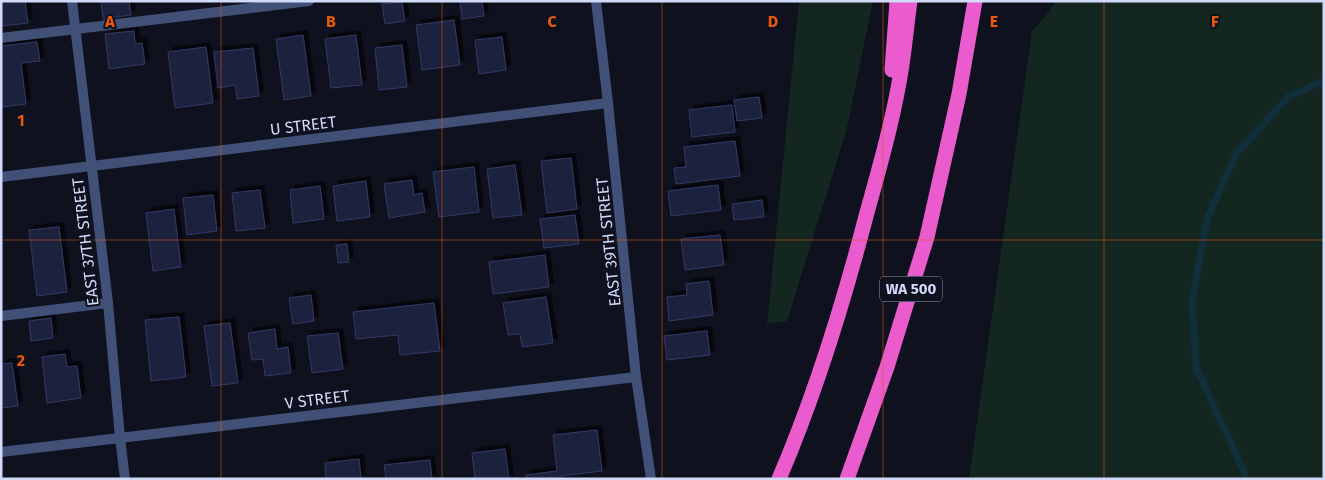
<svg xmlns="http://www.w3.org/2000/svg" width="1325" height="480" viewBox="0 0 1325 480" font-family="'Fira Sans',sans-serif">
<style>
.green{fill:#132720}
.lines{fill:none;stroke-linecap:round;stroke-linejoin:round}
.stream{stroke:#112e3b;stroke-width:7}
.building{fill:#1d213c;stroke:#323965;filter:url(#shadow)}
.service{stroke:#405077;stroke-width:10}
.minor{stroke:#405077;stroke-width:10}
.motorway{stroke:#ea5cce;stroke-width:15}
.grid{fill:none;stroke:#e8590c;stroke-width:1;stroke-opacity:0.55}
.labels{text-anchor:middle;stroke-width:4;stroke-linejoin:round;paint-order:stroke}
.shield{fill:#0f111e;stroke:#989eb7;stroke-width:1}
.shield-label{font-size:15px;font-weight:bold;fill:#d2daf9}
.street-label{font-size:16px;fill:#d2daf9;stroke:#0f111e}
.grid-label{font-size:16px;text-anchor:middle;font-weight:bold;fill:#e8590c;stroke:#0f111e;stroke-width:4;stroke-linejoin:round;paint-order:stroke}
</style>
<defs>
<filter id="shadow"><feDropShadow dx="4.5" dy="-4.5" stdDeviation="0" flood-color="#0009"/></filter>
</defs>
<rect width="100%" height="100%" fill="#0f111e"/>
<!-- green -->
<g class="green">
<polygon points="799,1 873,1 846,132 787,321 767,324"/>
<polygon points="1055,1 1324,1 1324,479 969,479 1032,31 1049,12"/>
</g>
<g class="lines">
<!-- stream -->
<polyline class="stream" points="1247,479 1196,367 1192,300 1207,219 1236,154 1289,96 1324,81"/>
</g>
<!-- building -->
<g class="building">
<polygon points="1,1 25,1 28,23 1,26"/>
<polygon points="101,1 129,1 131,15 103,19"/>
<polygon points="460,1 482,1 484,16 462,19"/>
<polygon points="402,2 405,21 385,24 382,4"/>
<polygon points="454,20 460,65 422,70 416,25"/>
<polygon points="134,31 135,44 142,43 145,64 109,69 105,34"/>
<polygon points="303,35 311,96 284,100 276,39"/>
<polygon points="356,35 362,85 331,88 325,39"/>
<polygon points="502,37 506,70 479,74 475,40"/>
<polygon points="37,42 40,61 21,63 26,104 1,107 1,46"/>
<polygon points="402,45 407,87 379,90 375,48"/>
<polygon points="206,47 213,103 175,108 168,52"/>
<polygon points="253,48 259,96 237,99 235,85 218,88 214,52"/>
<polygon points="759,97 762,118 737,121 734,100"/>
<polygon points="732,105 735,132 692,137 689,110"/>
<polygon points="735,141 740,176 676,184 674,168 686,167 684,147"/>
<polygon points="571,158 577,209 547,213 541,161"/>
<polygon points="515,165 522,215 493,218 487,169"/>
<polygon points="474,167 479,212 439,217 433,172"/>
<polygon points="412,180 414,195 422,193 425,212 389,218 384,184"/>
<polygon points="366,181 370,217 337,221 333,186"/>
<polygon points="718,185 721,210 671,216 668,191"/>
<polygon points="320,186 324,219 293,223 290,190"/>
<polygon points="260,190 265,228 236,231 232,193"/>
<polygon points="213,195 217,231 187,235 183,198"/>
<polygon points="762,200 764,217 734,220 732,204"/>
<polygon points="174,209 181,267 153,271 146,213"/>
<polygon points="575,215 579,244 544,248 540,219"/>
<polygon points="59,227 67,292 37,296 29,230"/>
<polygon points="720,235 724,265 685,270 681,239"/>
<polygon points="347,244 349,262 338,263 336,245"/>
<polygon points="545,255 549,287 493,294 489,262"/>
<polygon points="709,281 713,315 669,321 667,297 687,295 686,284"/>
<polygon points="311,295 314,321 293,324 289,298"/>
<polygon points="546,297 553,343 522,347 520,334 508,335 503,303"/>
<polygon points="434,303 440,351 400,355 398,335 356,339 353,312"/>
<polygon points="179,317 186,377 151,381 145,320"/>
<polygon points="51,318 53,338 31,341 29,321"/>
<polygon points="230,323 238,383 212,386 204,326"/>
<polygon points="275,329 277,349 288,347 291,373 265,376 263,359 252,360 248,333"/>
<polygon points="707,331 710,355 667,360 664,336"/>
<polygon points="338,333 343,369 312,373 307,336"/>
<polygon points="65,354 67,367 77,366 81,398 47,403 42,357"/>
<polygon points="12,363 18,406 1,408 1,364"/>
<polygon points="597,430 602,471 561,476 561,479 526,479 526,475 557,471 553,435"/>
<polygon points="505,449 509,479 475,479 472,453"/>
<polygon points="359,459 361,479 326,479 325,463"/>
<polygon points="430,460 432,479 386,479 384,465"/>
</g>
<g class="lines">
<!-- service -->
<g class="service">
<polyline points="1,38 309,1"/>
<polyline points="1,316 108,303"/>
</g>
<!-- minor -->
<g class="minor">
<polyline points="72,1 108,303 120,438 125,479"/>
<polyline points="596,1 608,103 636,377 651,479"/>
<polyline points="1,177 608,103"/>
<polyline points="1,452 636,377"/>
</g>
<!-- motorway -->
<g class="motorway">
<polyline points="892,70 897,1"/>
<path d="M779,479C815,395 842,308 865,220C879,169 894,118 902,65C905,44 907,23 910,1"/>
<polyline points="847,479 887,367 927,237 959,94 975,1"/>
</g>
</g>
<!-- grid -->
<path class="grid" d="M221,1V479M442,1V479M662,1V479M883,1V479M1104,1V479M1,240H1324"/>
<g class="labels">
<!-- shield labels -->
<rect class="shield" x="880" y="276.5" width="62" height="25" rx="4"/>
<g class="shield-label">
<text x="911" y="294">WA 500</text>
</g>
<!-- street labels -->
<g class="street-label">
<text transform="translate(303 125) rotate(-7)" y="6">U STREET</text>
<text transform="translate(85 242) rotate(-97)" y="6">EAST 37TH STREET</text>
<text transform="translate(608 242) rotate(-96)" y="6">EAST 39TH STREET</text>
<text transform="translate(317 399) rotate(-7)" y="6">V STREET</text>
</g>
</g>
<g class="grid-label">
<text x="110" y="27">A</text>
<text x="331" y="27">B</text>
<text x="552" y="27">C</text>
<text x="773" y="27">D</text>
<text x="994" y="27">E</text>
<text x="1215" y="27">F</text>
<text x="21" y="126">1</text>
<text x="21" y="366">2</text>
</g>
<!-- border -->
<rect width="1325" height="480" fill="none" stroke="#d2daf9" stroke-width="5"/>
</svg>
